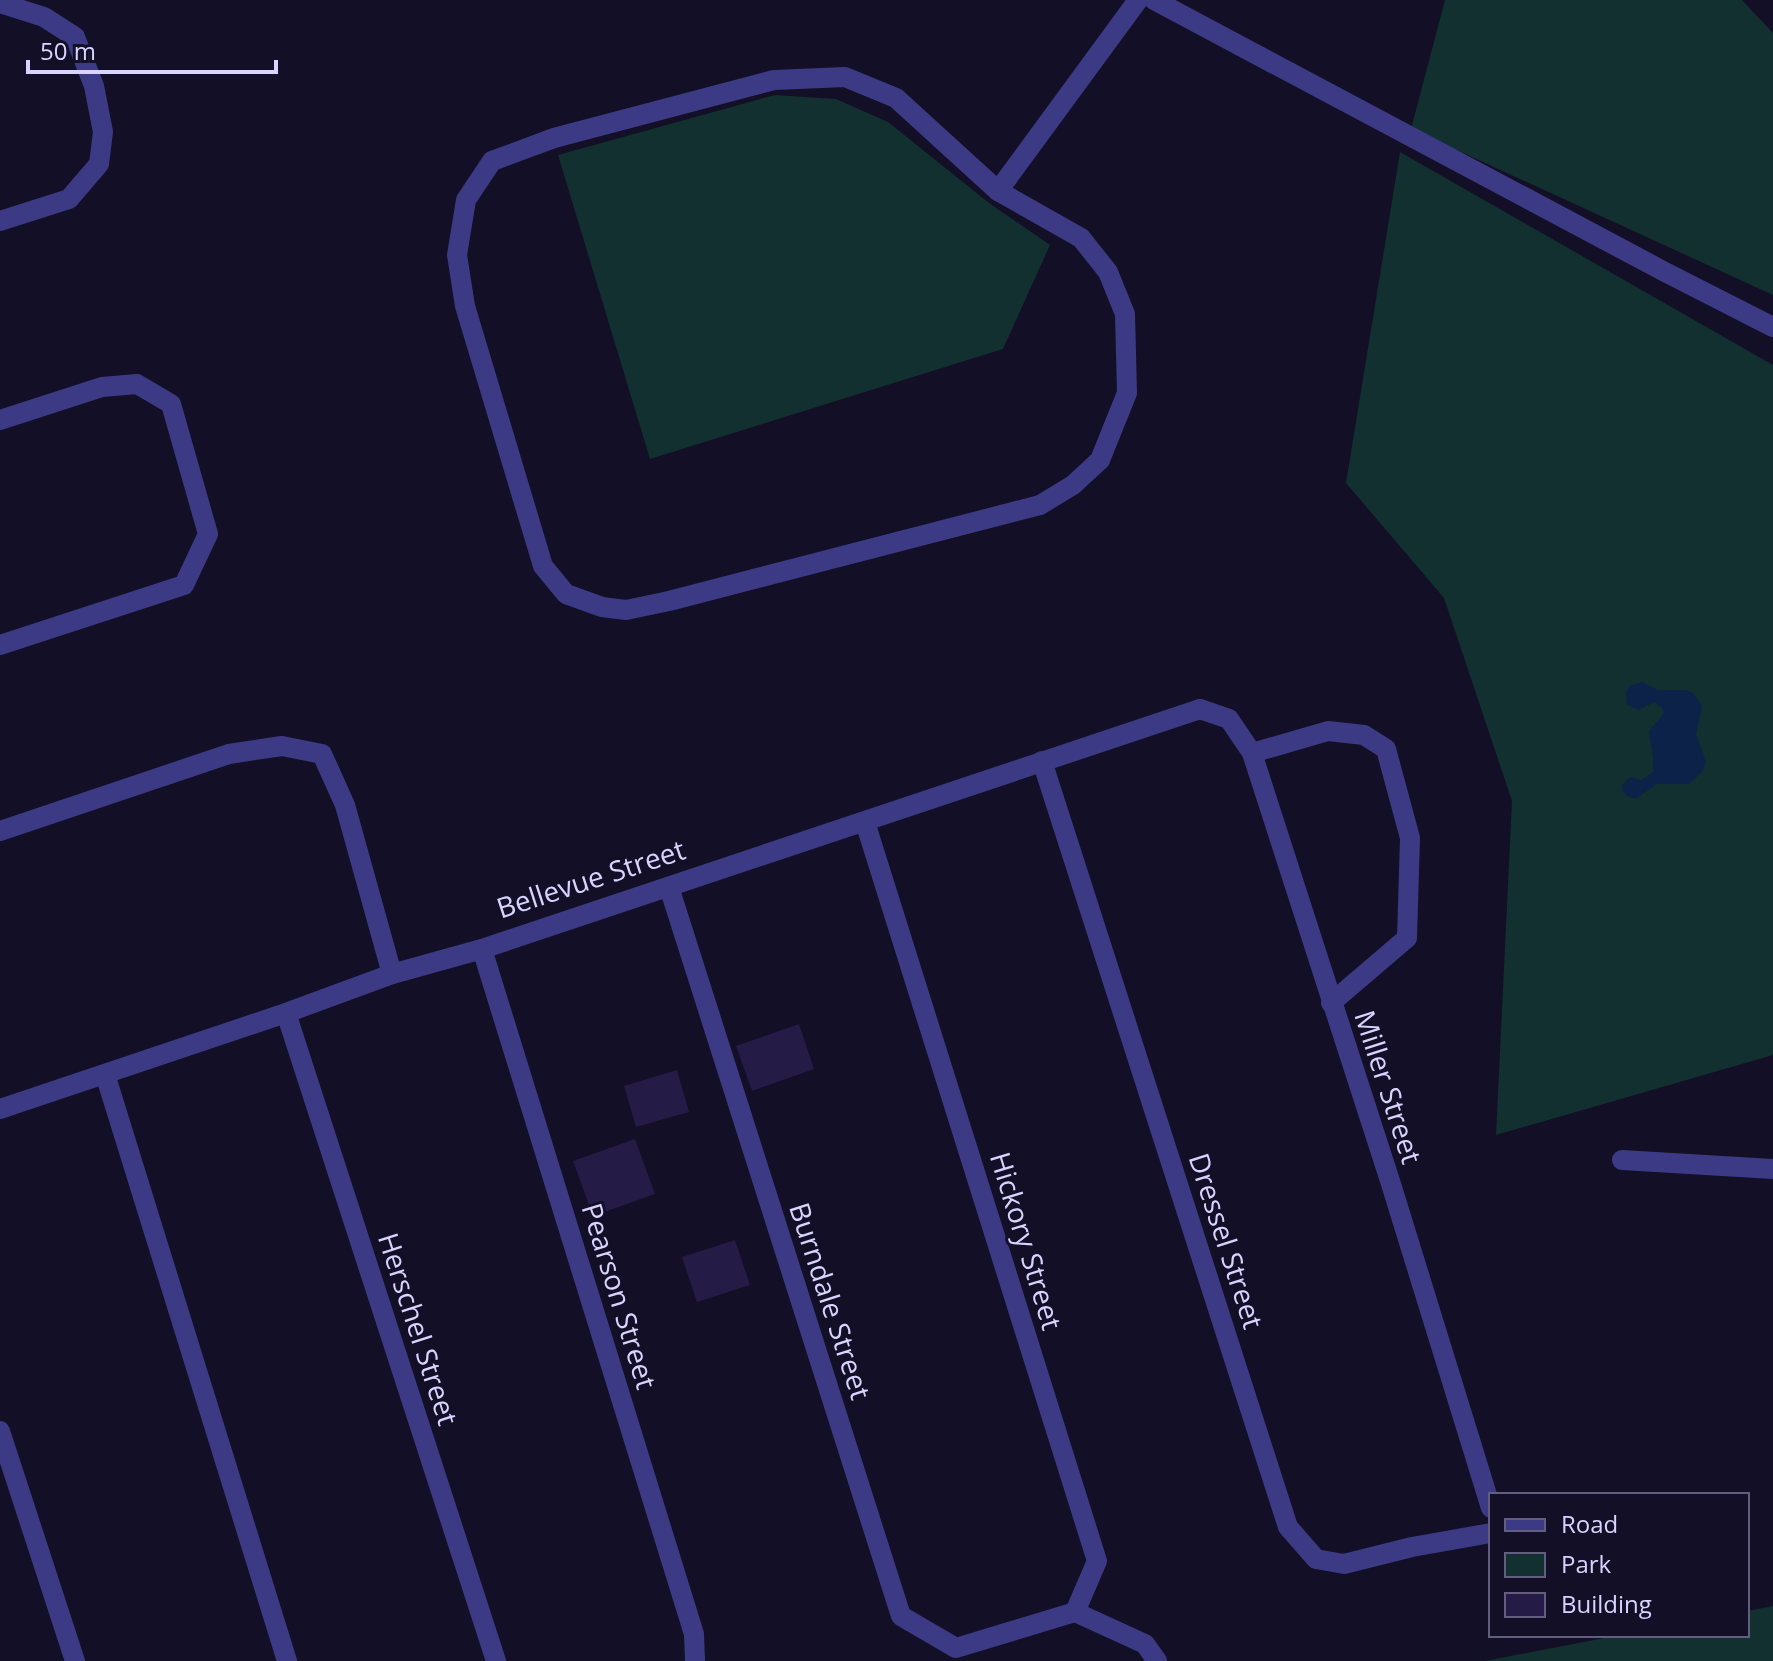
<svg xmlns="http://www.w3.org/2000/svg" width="1773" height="1661" viewBox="0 0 1773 1661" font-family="'Open Sans',sans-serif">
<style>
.green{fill:#12302f}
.water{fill:#0c2248}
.building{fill:#241b47}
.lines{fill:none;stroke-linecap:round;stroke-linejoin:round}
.minor{stroke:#3d3a85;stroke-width:20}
.labels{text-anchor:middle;stroke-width:6;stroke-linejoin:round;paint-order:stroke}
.street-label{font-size:28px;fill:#d9d4ff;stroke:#130f26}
</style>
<rect width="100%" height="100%" fill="#130f26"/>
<!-- green -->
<g class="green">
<polygon points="1445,0 1742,0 1773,33 1773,295 1411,129"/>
<polygon points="775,95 836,99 888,122 989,203 1050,245 1003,349 650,459 558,155"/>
<polygon points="1400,152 1773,365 1773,1055 1496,1135 1512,801 1444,598 1346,483"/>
<polygon points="1773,1606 1773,1661 1485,1661 1620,1635 1747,1635 1747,1611"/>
</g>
<!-- water -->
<path class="water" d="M1642,682L1658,690H1687L1693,693L1702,706L1696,734L1706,762L1703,771L1689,784H1657L1637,798C1628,798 1622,795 1622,785L1630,777L1641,780L1653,772V757L1649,731L1664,713L1662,708L1654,702L1639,710L1627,705L1626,692L1629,686Z"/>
<!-- building -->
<g class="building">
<polygon points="799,1024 814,1069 752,1091 736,1046"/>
<polygon points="677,1070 689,1112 636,1127 624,1086"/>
<polygon points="635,1139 655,1194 593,1216 573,1161"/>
<polygon points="735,1240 750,1285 697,1302 682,1257"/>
</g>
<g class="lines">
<!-- minor -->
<g class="minor">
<polyline points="1154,0 1665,272 1773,327"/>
<polyline points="0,3 44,17 75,37 94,86 103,132 99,164 69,199 0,221"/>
<polygon points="845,77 896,98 998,191 1081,238 1108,272 1125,314 1127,393 1100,460 1073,485 1040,505 669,601 626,610 602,607 566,594 543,566 465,306 457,255 466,200 492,161 554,138 774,80"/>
<polyline points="998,191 1138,0"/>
<polyline points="0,420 102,387 137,384 171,404 208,534 184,585 0,645"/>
<polyline points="1200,709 1229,719 1252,753 1391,1184 1491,1508"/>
<polyline points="1252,753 1328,731 1364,735 1386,749 1410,838 1407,938 1331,1003"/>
<polyline points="1042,761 1288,1527 1316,1559 1344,1564 1412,1547 1491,1533"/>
<polyline points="0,831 229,754 282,746 322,754 345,805 392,974"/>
<polyline points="669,887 901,1616 956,1648 1075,1612 1097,1561 865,822"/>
<polyline points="482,949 694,1634 695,1661"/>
<polyline points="286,1013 496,1661"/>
<polyline points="105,1074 287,1661"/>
<polyline points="0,1109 286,1013 392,974 482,949 1200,709"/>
<polyline points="1622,1160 1773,1169"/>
<polyline points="0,1431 75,1661"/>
<polyline points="1075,1612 1145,1644 1157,1661"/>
</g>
</g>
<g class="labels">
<!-- street labels -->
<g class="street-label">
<text transform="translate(591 879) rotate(-18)" y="10">Bellevue Street</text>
<text transform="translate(1388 1087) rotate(72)" y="10">Miller Street</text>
<text transform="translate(1026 1241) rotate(73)" y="10">Hickory Street</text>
<text transform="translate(1226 1241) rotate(72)" y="10">Dressel Street</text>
<text transform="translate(619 1296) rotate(73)" y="10">Pearson Street</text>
<text transform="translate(830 1301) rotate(72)" y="10">Burndale Street</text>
<text transform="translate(418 1329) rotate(72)" y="10">Herschel Street</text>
</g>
</g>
<!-- legend -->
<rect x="1489" y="1493" width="260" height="144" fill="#130f26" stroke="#625e7d" stroke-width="2"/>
<rect x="1505" y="1519" width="40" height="12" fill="#3d3a85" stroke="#625e7d" stroke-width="2"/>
<text x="1561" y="1533" font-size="24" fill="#d9d4ff">Road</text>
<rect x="1505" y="1553" width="40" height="24" fill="#12302f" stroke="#625e7d" stroke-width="2"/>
<text x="1561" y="1573" font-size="24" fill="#d9d4ff">Park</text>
<rect x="1505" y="1593" width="40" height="24" fill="#241b47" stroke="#625e7d" stroke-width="2"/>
<text x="1561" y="1613" font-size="24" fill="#d9d4ff">Building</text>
<!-- scale -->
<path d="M28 60v12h248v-12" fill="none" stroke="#d9d4ff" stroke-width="4"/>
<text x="40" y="60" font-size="24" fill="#d9d4ff" stroke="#130f26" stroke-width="6" paint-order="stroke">50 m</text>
</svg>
